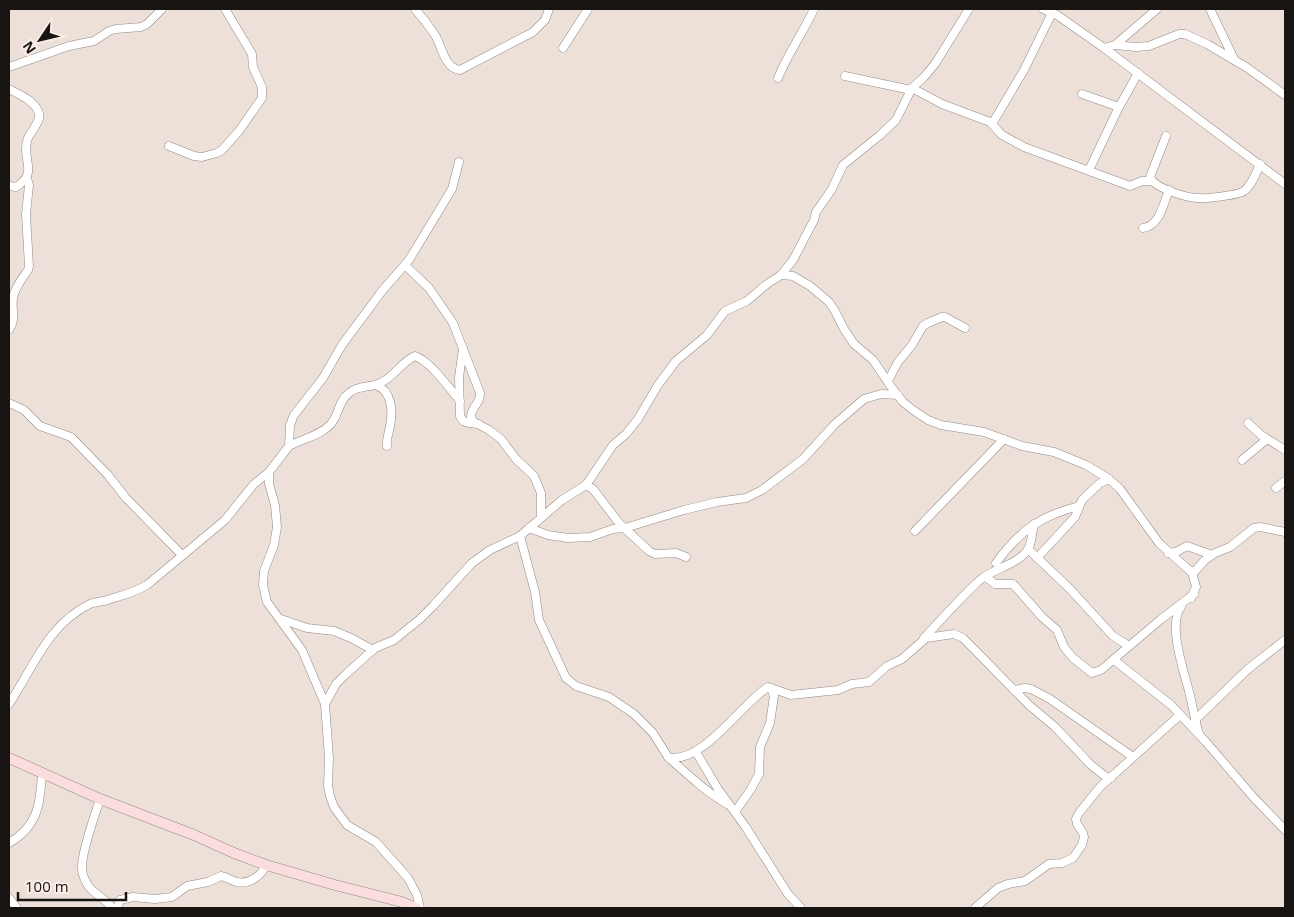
<svg xmlns="http://www.w3.org/2000/svg" width="1294" height="917" viewBox="0 0 1294 917" font-family="'Open Sans',sans-serif">
<style>
.lines{fill:none;stroke-linecap:round;stroke-linejoin:round}
.street-casing{stroke:#948a84;stroke-width:9}
.secondary-casing{stroke:#948a84;stroke-width:11}
.street{stroke:#fff;stroke-width:8}
.secondary{stroke:#fadddc;stroke-width:10}
</style>
<rect width="100%" height="100%" fill="#ece0d9"/>
<g class="lines">
<defs>
<g id="street">
<path d="M415,9C422,17 429,26 435,35C442,46 444,68 460,70L533,32L545,20L549,9"/>
<polyline points="1043,9 1057,15 1104,48 1285,184"/>
<polyline points="1210,9 1234,59"/>
<polyline points="1115,45 1157,9"/>
<polyline points="563,48 588,9"/>
<polyline points="1104,48 1115,45 1136,47 1149,46 1179,34 1185,34 1207,44 1246,67 1285,95"/>
<polyline points="9,67 69,46 94,41 109,31 116,29 141,27 147,24 162,9"/>
<polyline points="845,76 911,90"/>
<path d="M778,78C788,53 803,33 814,9"/>
<polyline points="912,88 942,104 990,122 1002,135 1024,147 1130,186 1142,181 1151,181"/>
<path d="M9,89C20,95 34,100 39,113C41,122 31,131 28,138C20,159 40,172 16,187L9,186"/>
<polyline points="1082,94 1119,107"/>
<polyline points="992,124 1024,70 1052,13"/>
<path d="M1166,136L1150,177C1154,188 1187,198 1198,198C1205,199 1239,195 1244,191C1252,185 1256,173 1260,164"/>
<polyline points="169,146 194,156 202,157 217,153 222,150 239,131 262,98 262,87 253,67 252,54 225,9"/>
<polyline points="1089,170 1118,109 1138,73"/>
<path d="M1143,228C1160,226 1163,204 1169,190"/>
<path d="M405,265L429,288L453,323L480,393C481,404 470,407 471,418L474,422L489,430L501,439L516,459L534,476L541,493V517"/>
<polyline points="781,275 793,260 814,220 816,212 832,189 843,165 879,136 896,120 912,88 924,77 935,64 969,9"/>
<path d="M9,330C17,317 11,312 13,299C14,288 22,279 28,270L29,266L26,214L29,185L27,179"/>
<path d="M463,349L459,377L460,416C463,424 470,423 478,424"/>
<polyline points="888,381 898,362 912,345 923,326 928,323 942,317 945,317 965,328"/>
<path d="M376,385C392,391 393,411 390,426C389,433 386,439 387,446"/>
<polyline points="9,403 24,410 40,426 71,437 108,475 126,498 182,555"/>
<polyline points="1248,423 1261,435 1285,450"/>
<path d="M289,446C302,439 319,436 330,425C339,416 338,401 349,393C359,385 368,388 378,384C393,379 401,362 415,356C430,361 449,388 460,401"/>
<polyline points="1242,460 1267,439"/>
<polyline points="586,485 593,489 619,523 649,551 655,554 676,553 686,557"/>
<polyline points="1276,488 1285,481"/>
<polyline points="529,528 548,535 568,538 590,537 613,529 625,528 684,510 717,502 746,498 762,490 803,459 835,424 864,399 881,394 898,395"/>
<polyline points="915,531 1004,439"/>
<path d="M520,536L535,592L539,620L566,678L576,686L609,697L634,714L653,733L668,757C701,766 742,703 768,687L791,695L838,690L852,684L869,682L887,666L902,659L926,638L954,634L963,638L1029,705L1054,726L1091,765L1106,777L1111,778"/>
<polyline points="1028,549 1070,589 1113,636 1129,646"/>
<polyline points="1168,553 1176,552 1187,546 1212,555"/>
<polyline points="1037,558 1075,517 1082,500 1100,483 1109,479"/>
<path d="M996,563C1020,530 1041,516 1079,506"/>
<polyline points="986,577 995,584 1013,584 1042,617 1057,630 1064,647 1073,658 1092,673 1101,670 1160,620 1194,594"/>
<polyline points="1191,598 1196,587 1192,572"/>
<path d="M1181,607C1167,625 1185,675 1190,695C1193,708 1195,721 1199,734"/>
<polyline points="281,619 307,628 334,631 351,638 373,650"/>
<path d="M924,638C942,619 960,598 980,580C996,567 1015,566 1028,550C1032,543 1032,531 1034,524"/>
<polyline points="1114,660 1171,705 1206,742 1254,798 1285,830"/>
<polyline points="1014,690 1025,688 1031,689 1050,699 1133,757"/>
<path d="M9,704C33,668 48,624 90,604C94,602 99,602 104,601C119,596 134,593 147,585L225,520L254,484L269,472"/>
<polyline points="325,704 302,650 267,602 263,585 264,571 274,545 277,527 275,505 269,484 269,472 289,446 290,425 294,415 323,378 342,345 382,291 409,260 452,189 459,162"/>
<polyline points="1195,720 1248,669 1285,640"/>
<polyline points="696,752 718,789 745,826 788,894 801,908"/>
<path d="M668,757C687,774 705,791 727,804"/>
<path d="M100,799C95,815 81,853 82,868C82,875 85,881 89,887C96,895 106,899 112,908"/>
<polyline points="735,812 751,789 759,774 760,747 770,723 774,696 771,688"/>
<path d="M9,843C38,826 40,805 42,774"/>
<polyline points="9,898 17,908"/>
<path d="M117,908L120,900L133,897L155,899L172,897L187,886L208,882L221,876C228,877 231,881 237,882C249,885 262,875 266,865"/>
<polyline points="420,908 417,895 408,878 376,842 347,825 334,807 330,796 328,786 329,758 325,704 336,684 345,675 375,648 394,640 420,619 433,606 472,563 490,550 520,536 562,500 586,485 613,445 626,434 638,419 658,385 676,361 707,335 725,311 747,301 767,284 781,275 793,276 810,286 829,302 835,311 844,329 854,344 873,360 892,388 903,402 913,410 928,420 941,425 984,432 1022,446 1054,452 1086,465 1109,479 1120,489 1159,543 1190,571 1195,571 1205,560 1215,553 1230,547 1254,528 1260,527 1285,532"/>
<polyline points="975,908 998,888 1008,884 1025,881 1049,864 1062,863 1073,858 1082,845 1084,837 1083,833 1077,824 1076,819 1079,813 1100,787 1180,715"/>
</g>
<polyline id="secondary" points="9,758 100,799 194,835 234,853 266,865 335,885 402,902 416,908"/>
</defs>
<!-- street casing -->
<use href="#street" class="street-casing"/>
<!-- secondary casing -->
<use href="#secondary" class="secondary-casing"/>
<!-- street -->
<use href="#street" class="street"/>
<!-- secondary -->
<use href="#secondary" class="secondary"/>
</g>
<!-- border -->
<rect width="1294" height="917" fill="none" stroke="#181412" stroke-width="20"/>
<!-- north arrow -->
<g transform="translate(40 40) rotate(235)" stroke="#f9eee6" stroke-width="4" paint-order="stroke">
<path d="M0-4L9 19L0 12L-9 19Z" fill="#181412"/>
<text y="-8" font-size="14" font-weight="bold" text-anchor="middle" fill="#181412">N</text>
</g>
<!-- scale -->
<path d="M18 892v8h108v-8" fill="none" stroke="#181412" stroke-width="2.5"/>
<text x="25" y="892" font-size="15" fill="#181412" stroke="#f9eee6" stroke-width="4" paint-order="stroke">100 m</text>
</svg>
